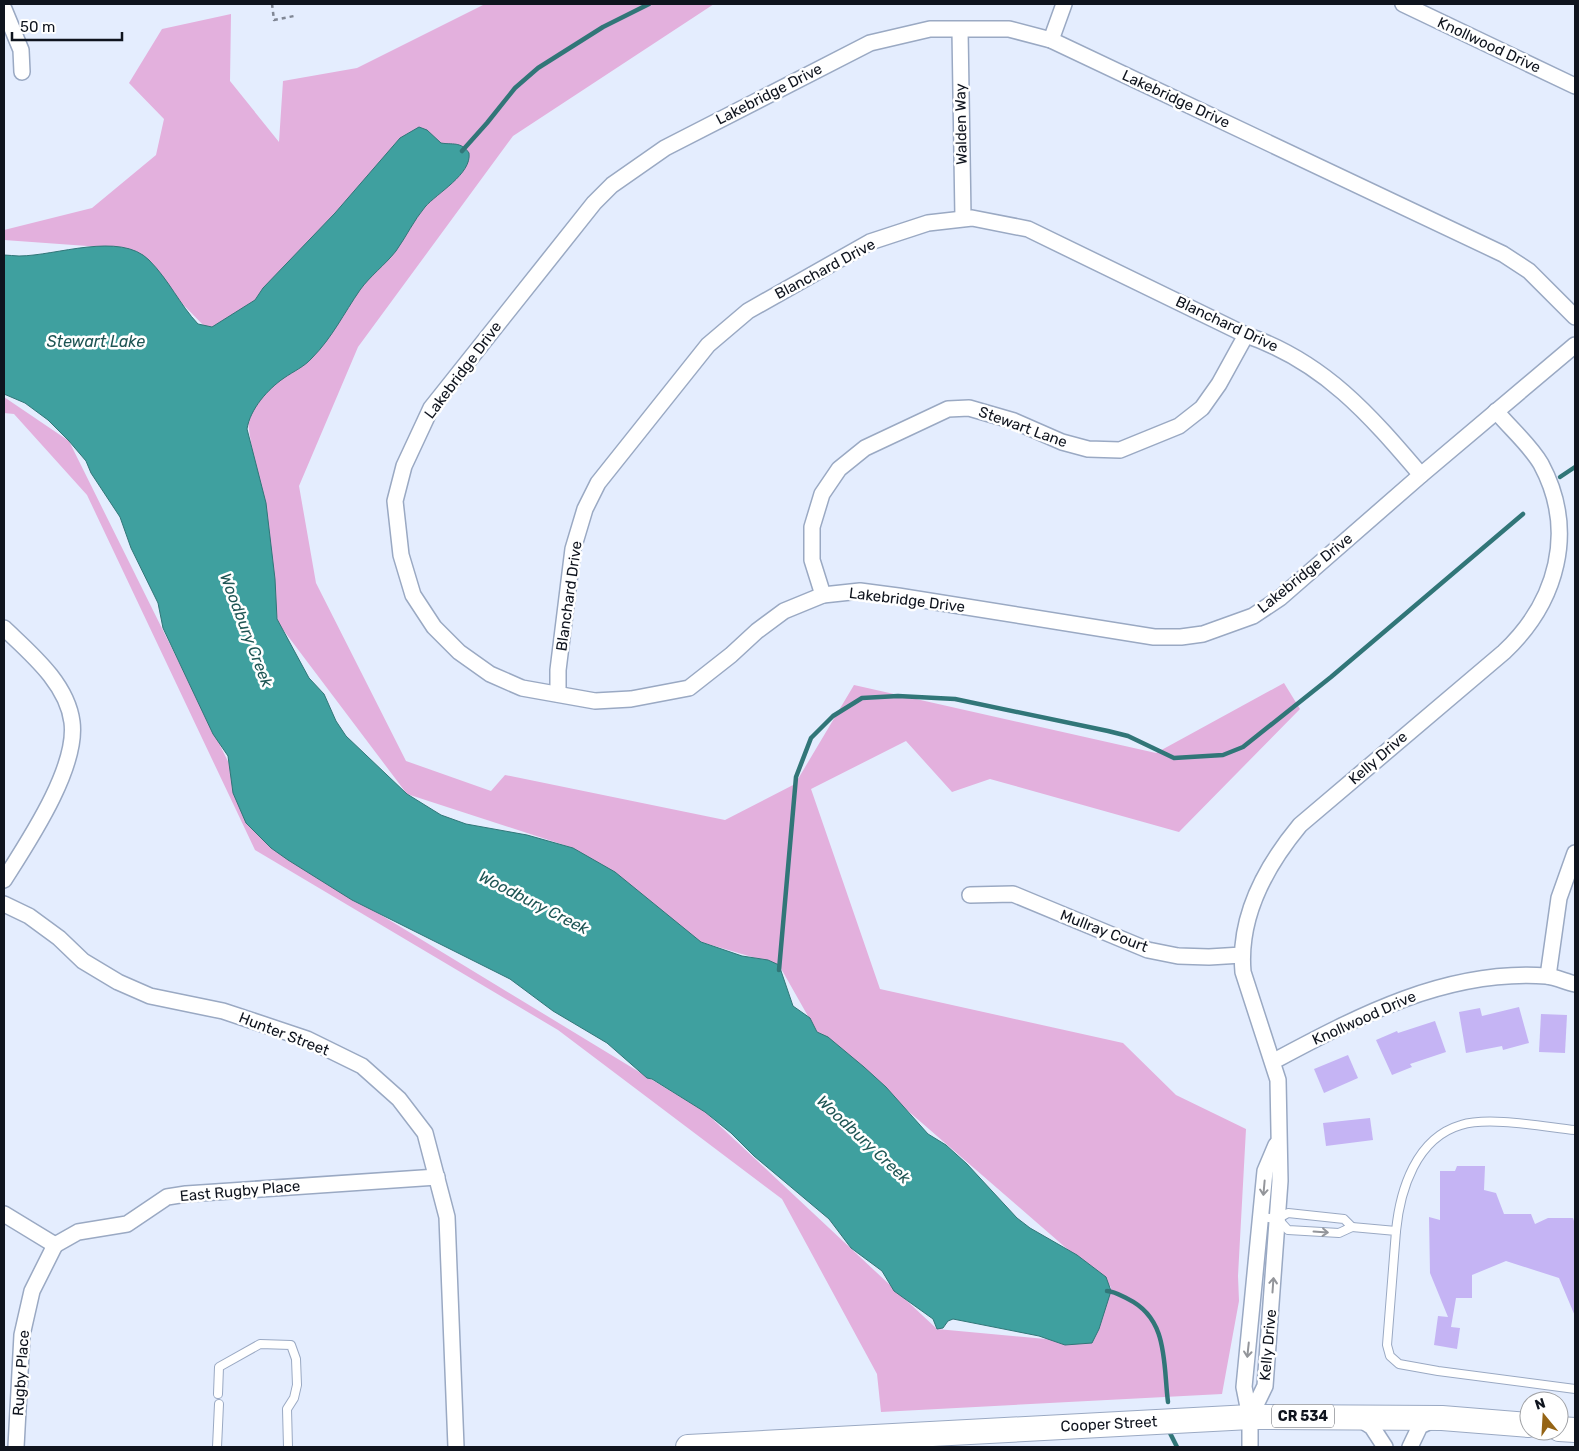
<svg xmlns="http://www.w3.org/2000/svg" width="1579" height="1451" viewBox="0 0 1579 1451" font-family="Rubik,sans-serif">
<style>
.green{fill:#e3b0dd}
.water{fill:#3fa09f;stroke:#317678}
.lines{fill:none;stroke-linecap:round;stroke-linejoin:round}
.stream{stroke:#317678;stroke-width:4.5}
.building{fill:#c5b4f4}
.service-casing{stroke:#9aa9c3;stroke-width:10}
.minor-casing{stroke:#9aa9c3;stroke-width:18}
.primary-casing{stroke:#9aa9c3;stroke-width:26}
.path{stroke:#808795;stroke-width:2.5;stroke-dasharray:4 4;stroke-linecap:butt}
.service{stroke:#fff;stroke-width:8}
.minor{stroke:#fff;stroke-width:15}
.primary{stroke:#fff;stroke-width:24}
.oneway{stroke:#93959a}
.labels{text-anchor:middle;stroke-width:5;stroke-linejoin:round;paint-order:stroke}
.shield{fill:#fff;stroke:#575a62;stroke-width:1}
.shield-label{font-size:14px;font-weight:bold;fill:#0f141e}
.street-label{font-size:15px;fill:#0f141e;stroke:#fff}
.water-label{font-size:16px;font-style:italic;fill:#1e5554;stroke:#fff}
</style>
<rect width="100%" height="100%" fill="#e4edfe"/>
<!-- green -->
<polygon class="green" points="485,4 714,4 513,136 358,347 299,486 316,583 406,761 491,791 505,775 725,820 795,784 854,685 1156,753 1284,683 1300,709 1179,832 990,779 952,792 906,741 811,789 880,989 1123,1043 1176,1095 1246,1129 1238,1276 1239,1301 1222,1394 881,1412 877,1374 782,1199 558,1030 255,850 87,495 14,414 4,413 4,397 69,441 271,848 705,1112 937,1329 1089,1343 1111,1287 817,1032 779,965 701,942 573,848 407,794 278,623 248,423 205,327 129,249 4,240 4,230 92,208 156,155 164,119 129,83 162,29 231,14 230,81 279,142 283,81 357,68"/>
<!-- water -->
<path class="water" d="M419,127L427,130L441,143C452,145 461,141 469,153C472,174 437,193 425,207C414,220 406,237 396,251C385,265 370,276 360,290C344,313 332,338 312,358C304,367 294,371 284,378C268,389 250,409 247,429L266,503L275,579L277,619L309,678L324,694L336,721L346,736L407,794L441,815L466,824L527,835L573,848L615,872L701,942L742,956L768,960L779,965L793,1006L810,1018L817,1032L828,1037L864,1067L886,1087L928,1134L946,1145L967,1164L1017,1218L1030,1228L1077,1255L1106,1277L1111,1291L1099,1329L1092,1343L1065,1345L1039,1336L953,1319L948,1321L943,1328L937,1329L933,1319L894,1291L882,1271L851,1248L829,1219L754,1156L731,1133L705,1112L652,1079L647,1078L607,1043L553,1011L510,979L352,900L288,860L271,848L246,823L233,793L228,756L213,734L163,628L158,603L131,548L120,517L91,473L86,461L69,441L48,420L25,403L4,394V255C9,255 14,256 19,256C56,256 120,231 149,260C169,280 180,305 198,324L212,327L255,300L263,288L335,213L400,138Z"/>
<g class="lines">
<!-- stream -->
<g class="stream">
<polyline points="462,151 487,123 515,88 538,68 603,27 649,4"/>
<polyline points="1560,477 1575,467"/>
<polyline points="779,970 796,777 811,738 833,716 862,698 898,696 955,699 1108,731 1128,736 1174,758 1223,755 1243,747 1331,677 1523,514"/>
<path d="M1107,1291C1114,1291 1122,1296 1128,1299C1169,1319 1163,1364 1168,1402"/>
<polyline points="1169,1431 1177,1447"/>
</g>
</g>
<!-- building -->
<g class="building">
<polygon points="1519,1007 1529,1043 1503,1050 1502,1046 1466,1053 1459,1012 1480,1008 1482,1016"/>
<polygon points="1541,1014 1567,1015 1565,1053 1539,1052"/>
<polygon points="1435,1021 1446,1052 1410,1064 1412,1067 1392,1075 1376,1040 1397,1031 1398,1033"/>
<polygon points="1348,1055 1358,1078 1324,1093 1314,1069"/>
<polygon points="1370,1118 1373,1140 1326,1146 1323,1123"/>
<polygon points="1457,1166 1485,1166 1484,1190 1496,1193 1504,1214 1531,1214 1535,1224 1548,1218 1573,1218 1575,1224 1575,1316 1559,1278 1506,1261 1472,1275 1472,1298 1456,1298 1451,1327 1460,1328 1457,1349 1434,1345 1438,1316 1448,1317 1430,1273 1429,1217 1440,1220 1440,1171 1455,1171"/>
</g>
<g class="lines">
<defs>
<g id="service">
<polyline points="1261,1217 1277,1219 1288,1213 1344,1219 1352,1227 1339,1233 1288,1230 1278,1219"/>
<polyline points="1352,1227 1396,1231 1387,1345 1390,1356 1399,1364 1438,1371 1575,1389"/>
<path d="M1396,1231C1400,1190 1416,1138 1461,1125C1489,1116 1545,1127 1575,1130"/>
<polyline points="218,1394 219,1367 260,1344 291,1345 296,1359 297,1385 294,1398 287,1409 288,1447"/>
<polyline points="217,1447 219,1404"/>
</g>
<g id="minor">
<polyline points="1403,4 1575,86"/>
<polyline points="4,9 21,50 22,72"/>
<polyline points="960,30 963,218"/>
<polyline points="1051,40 1064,4"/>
<polyline points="1575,317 1529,271 1503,254 1051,40 1009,29 930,29 870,43 665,148 612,185 594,203 431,408 404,466 395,501 401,555 413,595 434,627 459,652 490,674 522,688 595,701 631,699 689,688 731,655 757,631 784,611 823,595 860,591 898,596 1154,637 1181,637 1203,634 1253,616 1280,598 1421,475 1575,345"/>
<polyline points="823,595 812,560 812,527 822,494 839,469 865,448 948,409 969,408 1014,421 1062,442 1088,449 1120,450 1179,426 1202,408 1219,384 1246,335"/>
<path d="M4,628C30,653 67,683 72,722C78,768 28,842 4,880"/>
<path d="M558,694V670L573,549L585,509L598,483L708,345L748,311L870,242L928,223L972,218L1028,229L1246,335C1324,362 1369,414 1421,475"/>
<polyline points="970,895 1013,894 1148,950 1178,956 1209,957 1242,955"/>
<polyline points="4,904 29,916 59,938 83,961 118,982 150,996 223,1011 307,1039 362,1066 399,1099 425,1133 447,1217 456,1447"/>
<polyline points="1548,976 1559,898 1575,853"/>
<path d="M1274,1061C1358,1016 1447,969 1546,976C1556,977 1566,982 1575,984"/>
<polyline points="4,1214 55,1245 32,1291 22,1335 16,1447"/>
<polyline points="55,1245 78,1232 127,1224 167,1197 186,1194 437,1177"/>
<path d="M1250,1417L1265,1386L1280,1181L1278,1080L1243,972C1238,916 1266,866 1300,825L1504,652C1557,602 1577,531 1541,464C1530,445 1510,428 1496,411"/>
<polyline points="1358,1418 1372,1427 1385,1447"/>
<polyline points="1250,1447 1250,1417 1244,1387 1265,1171 1276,1145"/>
<polyline points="1410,1447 1420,1426 1433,1420"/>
</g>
<g id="primary">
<polyline points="1559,1429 1575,1430"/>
<polyline points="688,1447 1250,1417 1442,1418 1529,1425"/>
</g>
</defs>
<!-- service casing -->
<use href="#service" class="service-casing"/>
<!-- minor casing -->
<use href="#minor" class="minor-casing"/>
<!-- primary casing -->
<use href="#primary" class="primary-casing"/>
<!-- path -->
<polyline class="path" points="272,4 274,20 294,16"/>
<!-- service -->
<use href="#service" class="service"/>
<!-- minor -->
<use href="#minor" class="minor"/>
<!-- primary -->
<use href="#primary" class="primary"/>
</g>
<!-- one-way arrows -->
<defs><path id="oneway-shaft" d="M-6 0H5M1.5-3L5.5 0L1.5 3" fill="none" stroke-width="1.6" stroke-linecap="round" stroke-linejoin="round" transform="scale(1.25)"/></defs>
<g class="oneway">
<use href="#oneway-shaft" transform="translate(1264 1188) rotate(95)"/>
<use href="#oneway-shaft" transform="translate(1321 1232) rotate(4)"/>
<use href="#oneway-shaft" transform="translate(1273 1285) rotate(-86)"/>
<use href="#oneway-shaft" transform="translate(1248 1350) rotate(96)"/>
</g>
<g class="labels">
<!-- shield labels -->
<rect class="shield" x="1272" y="1404.5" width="62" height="23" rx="4"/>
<g class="shield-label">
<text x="1303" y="1421">CR 534</text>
</g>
<!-- street labels -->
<g class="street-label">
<text transform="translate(1489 45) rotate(25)" y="5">Knollwood Drive</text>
<text transform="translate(769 94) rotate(-27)" y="5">Lakebridge Drive</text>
<text transform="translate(1176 99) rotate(25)" y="5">Lakebridge Drive</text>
<text transform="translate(961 124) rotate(-91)" y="5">Walden Way</text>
<text transform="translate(825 269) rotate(-28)" y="5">Blanchard Drive</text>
<text transform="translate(1227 324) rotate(25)" y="5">Blanchard Drive</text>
<text transform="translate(463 370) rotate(-53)" y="5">Lakebridge Drive</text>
<text transform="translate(1023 427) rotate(20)" y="5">Stewart Lane</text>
<text transform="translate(1305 573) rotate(-39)" y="5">Lakebridge Drive</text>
<text transform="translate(569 596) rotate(-82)" y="5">Blanchard Drive</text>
<text transform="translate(907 600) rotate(7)" y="5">Lakebridge Drive</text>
<text transform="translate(1378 758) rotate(-41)" y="5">Kelly Drive</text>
<text transform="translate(1104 931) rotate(21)" y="5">Mullray Court</text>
<text transform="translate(1364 1018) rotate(-24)" y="5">Knollwood Drive</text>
<text transform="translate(284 1034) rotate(21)" y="5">Hunter Street</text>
<text transform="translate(240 1191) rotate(-5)" y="5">East Rugby Place</text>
<text transform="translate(1268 1345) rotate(-85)" y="5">Kelly Drive</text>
<text transform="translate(21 1373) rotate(-86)" y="5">Rugby Place</text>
<text transform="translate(1109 1424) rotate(-3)" y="5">Cooper Street</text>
</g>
<!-- water labels -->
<g class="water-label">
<text x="96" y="347">Stewart Lake</text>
<text transform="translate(247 630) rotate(69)" y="6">Woodbury Creek</text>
<text transform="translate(534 902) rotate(27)" y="6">Woodbury Creek</text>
<text transform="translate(864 1139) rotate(43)" y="6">Woodbury Creek</text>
</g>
</g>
<!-- border -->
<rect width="1579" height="1451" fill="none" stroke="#0f141e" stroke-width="10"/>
<!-- north arrow -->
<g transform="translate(1544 1416) rotate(342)"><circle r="24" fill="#ffffff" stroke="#9fa1a5"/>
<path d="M0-4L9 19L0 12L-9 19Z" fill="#956415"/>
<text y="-8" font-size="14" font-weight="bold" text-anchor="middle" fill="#0f141e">N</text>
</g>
<!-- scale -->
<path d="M12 32v8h110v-8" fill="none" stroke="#0f141e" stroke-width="2.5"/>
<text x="20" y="32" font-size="15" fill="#0f141e" stroke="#ffffff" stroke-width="4" paint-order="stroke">50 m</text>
</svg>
